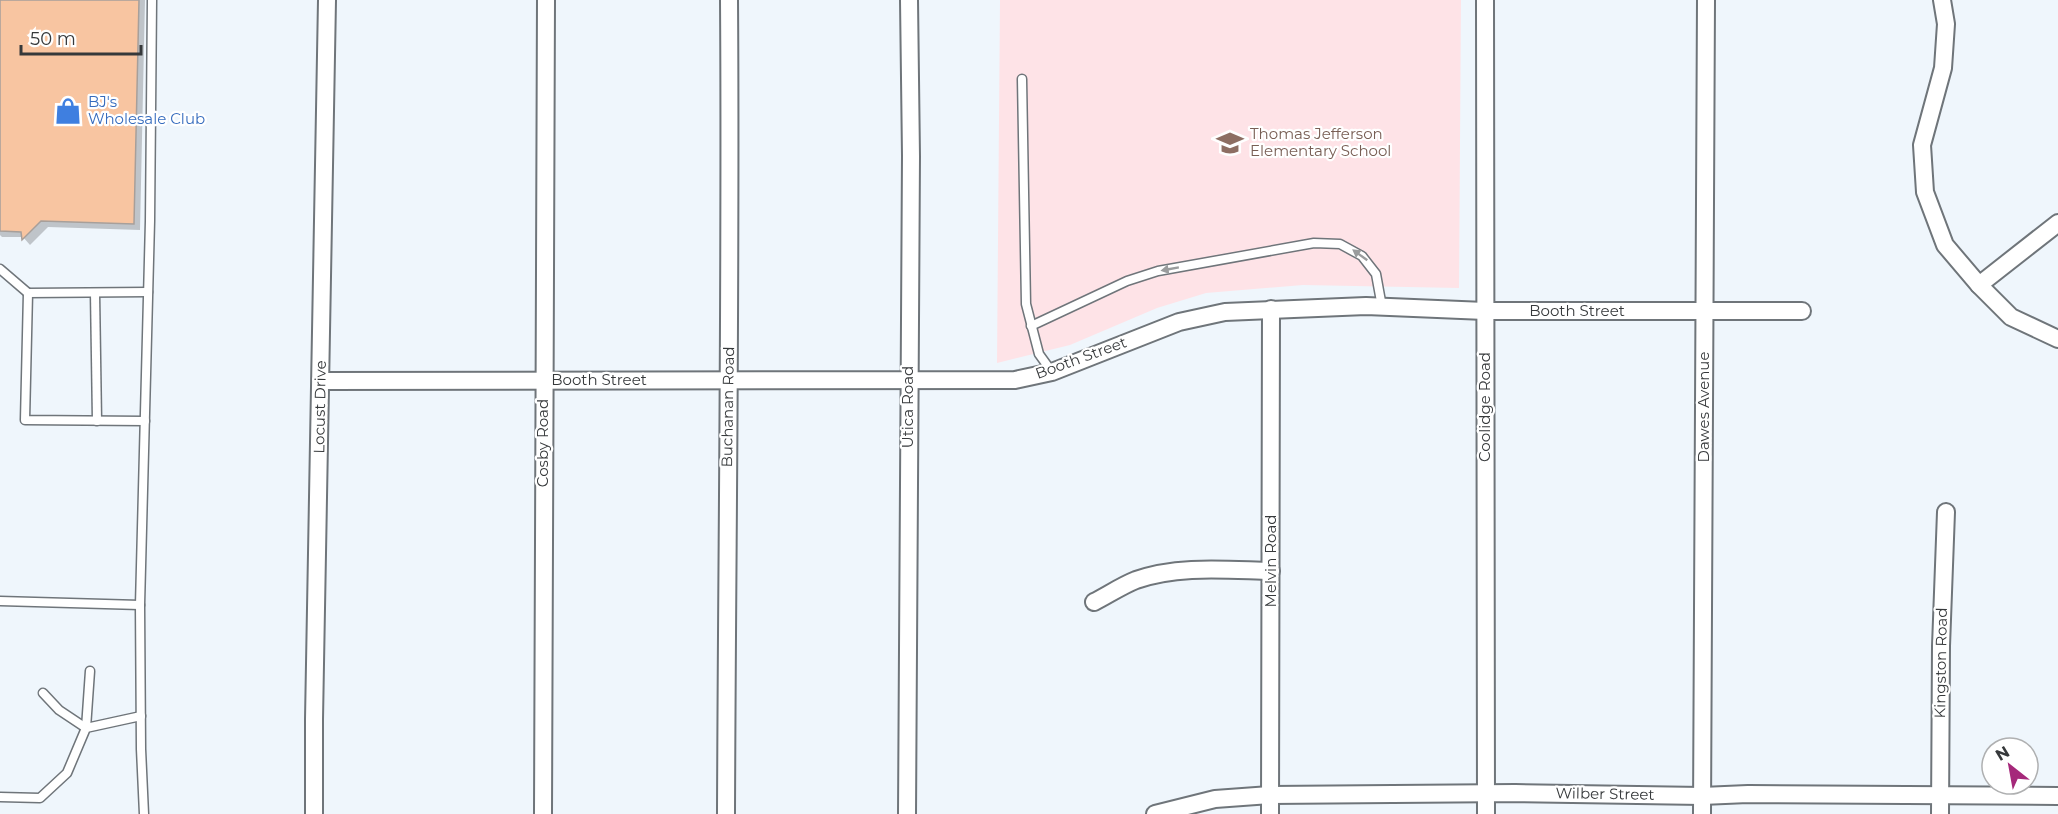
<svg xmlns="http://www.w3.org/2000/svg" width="2058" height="814" viewBox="0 0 2058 814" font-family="Montserrat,sans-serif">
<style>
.education{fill:#fee3e7}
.shadow{fill:#0003}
.building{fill:#f8c5a1;stroke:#a79f9a;stroke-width:1.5}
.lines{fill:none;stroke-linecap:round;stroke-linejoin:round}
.service-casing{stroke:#6f757a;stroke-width:11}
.minor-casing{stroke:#6f757a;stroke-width:20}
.service{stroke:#fff;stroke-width:8}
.minor{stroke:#fff;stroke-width:16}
.oneway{fill:#9a9c9d}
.labels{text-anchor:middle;stroke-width:4.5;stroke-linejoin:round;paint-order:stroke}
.shop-label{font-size:15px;fill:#366cbe;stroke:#fff;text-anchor:start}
.education-label{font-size:15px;fill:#785e54;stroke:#fff;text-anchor:start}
.street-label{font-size:15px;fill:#36393b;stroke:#fff}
</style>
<rect width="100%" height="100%" fill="#eff6fc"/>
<!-- education -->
<polygon class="education" points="1000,0 1461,0 1459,288 1303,285 1206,293 1157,308 1070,345 997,363"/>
<!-- shadow -->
<polygon class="shadow" points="0,0 145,0 140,230 48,227 30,245 23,237 2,237 0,235"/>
<!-- building -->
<polygon class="building" points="0,0 139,0 134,224 41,221 22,240 21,232 0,231"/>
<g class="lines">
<defs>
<g id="service">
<polyline points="1022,79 1026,304 1039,354 1052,372"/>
<polyline points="0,269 28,293"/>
<polyline points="95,293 97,421"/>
<polyline points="1031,326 1127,281 1158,271 1314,243 1340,244 1362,256 1376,274 1382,307"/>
<polyline points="145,421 25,420 28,293 148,292"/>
<polyline points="0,601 140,605"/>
<polyline points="43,693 59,710 86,728"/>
<polyline points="86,728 90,671"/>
<polyline points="0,797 40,798 67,773 86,728 141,716"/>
<polyline points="144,814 141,749 140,605 150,221 152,0"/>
</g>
<g id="minor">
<polyline points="1485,0 1486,814"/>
<polyline points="1942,0 1946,24 1943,68 1922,145 1925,192 1945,245 1979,285 2011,317 2058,339"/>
<polyline points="1979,285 2058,223"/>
<polyline points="321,381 1015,380 1052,372 1179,322 1225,312 1366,306 1485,311 1802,311"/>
<path d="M1094,602C1108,595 1121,586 1136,580C1178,565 1227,570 1271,571"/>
<polyline points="314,814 314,719 327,0"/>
<polyline points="543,814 546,0"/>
<path d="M726,814C727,543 731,271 729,0"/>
<polyline points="907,814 911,156 909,0"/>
<polyline points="1155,814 1215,799 1270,795 1515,793 1702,796 1748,794 2058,796"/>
<polyline points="1270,814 1271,309"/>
<polyline points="1702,814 1706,0"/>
<polyline points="1940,814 1941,646 1946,512"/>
</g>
</defs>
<!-- service casing -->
<use href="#service" class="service-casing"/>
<!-- minor casing -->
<use href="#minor" class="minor-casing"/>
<!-- service -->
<use href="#service" class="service"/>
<!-- minor -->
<use href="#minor" class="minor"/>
</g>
<!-- one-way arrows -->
<defs><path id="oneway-solid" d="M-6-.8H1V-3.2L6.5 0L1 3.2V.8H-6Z" transform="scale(1.5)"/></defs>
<g class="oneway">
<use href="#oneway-solid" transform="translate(1360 255) rotate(-144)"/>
<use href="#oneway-solid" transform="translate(1170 269) rotate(170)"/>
</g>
<!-- icons -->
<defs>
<symbol id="shop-bare" viewBox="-9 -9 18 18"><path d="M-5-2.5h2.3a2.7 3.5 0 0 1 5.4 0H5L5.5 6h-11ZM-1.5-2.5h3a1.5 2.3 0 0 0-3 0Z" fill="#3f7fe0" stroke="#fff" stroke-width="2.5" paint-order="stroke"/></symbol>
<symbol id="school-bare" viewBox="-9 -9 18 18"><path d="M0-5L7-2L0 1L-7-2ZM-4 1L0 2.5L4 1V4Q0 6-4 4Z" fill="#8d6e63" stroke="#fff" stroke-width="2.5" paint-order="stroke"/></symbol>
</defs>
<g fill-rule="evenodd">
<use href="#shop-bare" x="49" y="92" width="38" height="38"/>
<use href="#school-bare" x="1211" y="124" width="38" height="38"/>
</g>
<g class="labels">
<!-- shop labels -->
<g class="shop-label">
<text x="88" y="107">BJ's<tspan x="88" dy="17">Wholesale Club</tspan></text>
</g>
<!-- education labels -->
<g class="education-label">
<text x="1250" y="139">Thomas Jefferson<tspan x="1250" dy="17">Elementary School</tspan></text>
</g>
<!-- street labels -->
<g class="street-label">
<text x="1577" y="316">Booth Street</text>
<text transform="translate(1081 358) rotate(-20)" y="5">Booth Street</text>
<text x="599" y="385">Booth Street</text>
<text transform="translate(320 407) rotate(-89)" y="5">Locust Drive</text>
<text transform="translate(728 407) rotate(-89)" y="5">Buchanan Road</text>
<text transform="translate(908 407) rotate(-90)" y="5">Utica Road</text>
<text transform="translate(1485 407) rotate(-90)" y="5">Coolidge Road</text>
<text transform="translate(1704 407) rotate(-90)" y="5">Dawes Avenue</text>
<text transform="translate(543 443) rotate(-90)" y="5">Cosby Road</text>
<text transform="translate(1271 561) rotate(-90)" y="5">Melvin Road</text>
<text transform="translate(1941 663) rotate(-89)" y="5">Kingston Road</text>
<text transform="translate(1605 794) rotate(1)" y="5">Wilber Street</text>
</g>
</g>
<!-- north arrow -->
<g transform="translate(2010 766) rotate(329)"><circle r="28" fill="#ffffff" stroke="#afb0b1" stroke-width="1.5"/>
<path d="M0-4.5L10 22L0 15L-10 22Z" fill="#a5287a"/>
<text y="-9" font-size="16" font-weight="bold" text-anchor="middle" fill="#36393b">N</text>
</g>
<!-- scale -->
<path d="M21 45v9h120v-9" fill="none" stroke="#36393b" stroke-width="3"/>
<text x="30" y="45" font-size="18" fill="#36393b" stroke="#ffffff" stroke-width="4.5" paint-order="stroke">50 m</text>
</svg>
